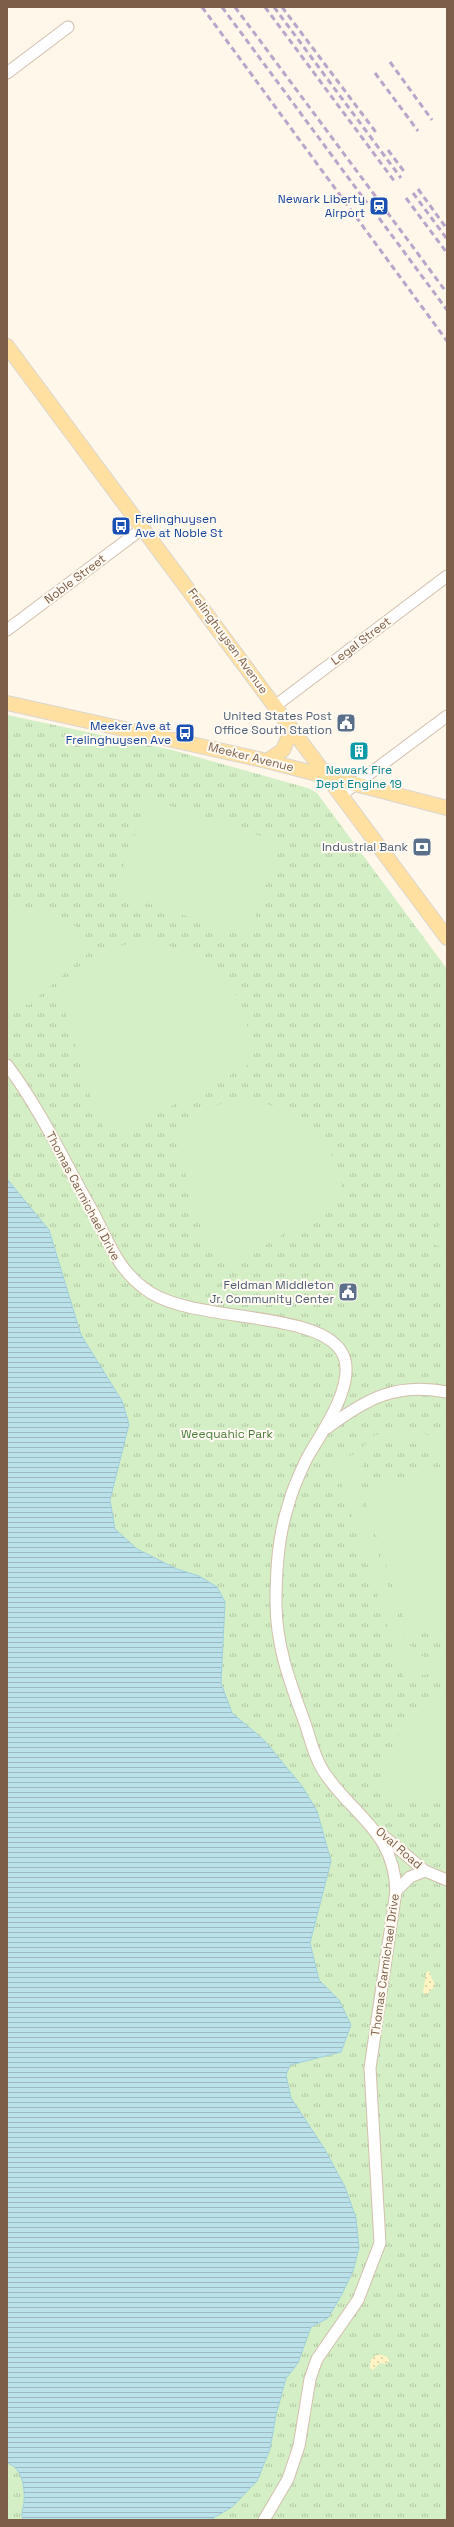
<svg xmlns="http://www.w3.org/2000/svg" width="454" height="2527" viewBox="0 0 454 2527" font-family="'Space Grotesk',sans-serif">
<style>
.grass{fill:url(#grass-tufts)}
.sand{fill:url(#sand-dots)}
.pitch{fill:#d4eec6}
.water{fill:url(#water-rules);stroke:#a0d1de}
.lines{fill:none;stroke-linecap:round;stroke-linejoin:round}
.minor-casing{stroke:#d3bfad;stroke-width:13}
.major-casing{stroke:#ddd5d0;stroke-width:16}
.minor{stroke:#fff;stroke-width:11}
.major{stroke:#ffe0a0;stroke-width:14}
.rail{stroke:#bba5cb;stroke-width:3;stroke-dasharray:6 4;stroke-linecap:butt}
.labels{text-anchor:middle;stroke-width:4;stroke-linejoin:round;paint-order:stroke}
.transit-label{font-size:12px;fill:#164399;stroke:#fffaf2;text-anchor:end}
.street-label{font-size:12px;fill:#7d5e49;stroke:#fffaf2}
.service-label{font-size:12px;fill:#4e5e75;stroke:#fffaf2;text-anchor:end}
.culture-label{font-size:12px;fill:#0d838f;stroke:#fffaf2}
.park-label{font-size:12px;fill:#4d7d3d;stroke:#fffaf2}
</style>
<defs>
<pattern id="grass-tufts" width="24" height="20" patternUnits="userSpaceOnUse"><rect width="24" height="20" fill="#d4eec6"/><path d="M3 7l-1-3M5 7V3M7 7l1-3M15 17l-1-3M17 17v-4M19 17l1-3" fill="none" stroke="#b1c4a3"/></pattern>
<pattern id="sand-dots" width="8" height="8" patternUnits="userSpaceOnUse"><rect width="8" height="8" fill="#fff4c3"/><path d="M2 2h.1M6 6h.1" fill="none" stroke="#d4c9a0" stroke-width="1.8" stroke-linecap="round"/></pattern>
<pattern id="water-rules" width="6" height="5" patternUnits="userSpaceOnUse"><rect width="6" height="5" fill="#bbe2eb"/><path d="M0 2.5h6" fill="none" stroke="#9dbac0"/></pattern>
</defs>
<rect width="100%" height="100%" fill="#fef7ea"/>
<!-- grass -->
<polygon class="grass" points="7,715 172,750 308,788 317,793 447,969 447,2520 7,2520"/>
<!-- sand -->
<g class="sand">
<polygon points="429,1971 435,1986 426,1995 423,1992 426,1973"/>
<path d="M379,2354L387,2357L389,2361L386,2364L380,2363L373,2370L370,2368C369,2361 372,2356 379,2354Z"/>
</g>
<!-- pitch -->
<g class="pitch">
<polygon points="147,798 281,843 248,937 115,892"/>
<polygon points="17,908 46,910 71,922 96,946 29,1005 7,1002 7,913"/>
<path d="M142,942C213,946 254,994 250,1064L120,1134L104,1128L94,1110L58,987C81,960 106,945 142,942Z"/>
<path d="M249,1100C304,1109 337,1141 343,1197L266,1245L226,1263L214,1257L196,1216L174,1129C197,1110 220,1101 249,1100Z"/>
<polygon points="447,1206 447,1249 432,1244"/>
<path d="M401,1428C420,1429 434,1436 447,1450V1481C426,1417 351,1438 359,1494L405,1638C414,1653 429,1663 447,1662V1675L429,1674L404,1678L334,1461L355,1454L375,1435Z"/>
<polygon points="437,1467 447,1497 447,1625 410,1637 362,1492"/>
<path d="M447,1697V1800L383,1803C378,1757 401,1713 447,1697Z"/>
</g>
<!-- water -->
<path class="water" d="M7,1179L49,1230L81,1335L122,1401L129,1424L110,1500L115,1529L137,1549L177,1569L199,1576L217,1587L225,1602L221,1683L232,1713L264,1740L302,1786L317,1811L331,1861L310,1943L319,1980L339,2000L351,2025L341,2052L290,2065L286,2075L291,2098L324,2148L345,2187L356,2218L359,2248L353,2271L342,2294L328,2318L311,2327L298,2363L286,2378L276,2415L270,2449L257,2481L232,2507L210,2520H23C20,2513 24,2508 24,2501C25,2487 22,2467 7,2463Z"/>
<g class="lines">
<defs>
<g id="minor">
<polyline points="7,73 68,27"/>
<polyline points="7,630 143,528"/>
<polyline points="275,706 447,576"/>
<polyline points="341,795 447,716"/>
<path d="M7,1065C41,1110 65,1163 93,1212C110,1244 118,1272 151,1293C198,1322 315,1311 341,1351C360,1380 321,1433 307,1458C300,1473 293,1487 289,1503C278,1535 276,1569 276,1603C276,1647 291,1685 306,1726C311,1742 316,1761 326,1775C355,1817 394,1832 396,1891L370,2068L380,2243L358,2300L317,2359L310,2379L299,2446L288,2479L264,2520"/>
<path d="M327,1428C366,1399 396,1382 447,1392"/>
<polyline points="380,1833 425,1871 447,1880"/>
<polyline points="396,1891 410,1877 425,1871"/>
</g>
<g id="major">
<polyline points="7,346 447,938"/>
<polyline points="7,703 267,761 447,808"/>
<polyline points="267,761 283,750 292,729"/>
</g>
</defs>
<!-- minor casing -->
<use href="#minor" class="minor-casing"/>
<!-- major casing -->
<use href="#major" class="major-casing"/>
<!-- minor -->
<use href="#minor" class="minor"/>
<!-- major -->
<use href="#major" class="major"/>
<!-- rail -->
<g class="rail">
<polyline points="202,7 447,341"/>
<polyline points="222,7 367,203"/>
<polyline points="235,7 376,197"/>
<polyline points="265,7 395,182"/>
<polyline points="274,7 401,178"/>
<polyline points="282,7 378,135"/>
<polyline points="390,62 432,120"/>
<polyline points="375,73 418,131"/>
<polyline points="388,150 406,174"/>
<polyline points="418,189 447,229"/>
<polyline points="413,193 447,239"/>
<polyline points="406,198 447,253"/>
<polyline points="387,212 447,293"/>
<polyline points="379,218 447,310"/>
</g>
</g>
<!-- icons -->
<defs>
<symbol id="station-square" viewBox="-11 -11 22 22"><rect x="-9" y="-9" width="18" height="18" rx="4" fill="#1a4fb4" stroke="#fffaf2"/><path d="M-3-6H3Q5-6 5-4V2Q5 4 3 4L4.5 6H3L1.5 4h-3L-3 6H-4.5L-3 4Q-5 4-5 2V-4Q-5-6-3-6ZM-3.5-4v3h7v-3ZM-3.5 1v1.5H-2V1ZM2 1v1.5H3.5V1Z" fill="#fff"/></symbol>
<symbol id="bus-square" viewBox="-11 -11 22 22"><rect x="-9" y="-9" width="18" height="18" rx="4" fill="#1a4fb4" stroke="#fffaf2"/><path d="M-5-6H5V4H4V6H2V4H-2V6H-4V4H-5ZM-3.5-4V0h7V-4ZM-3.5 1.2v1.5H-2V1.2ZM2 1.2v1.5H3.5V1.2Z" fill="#fff"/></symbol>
<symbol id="civic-square" viewBox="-11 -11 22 22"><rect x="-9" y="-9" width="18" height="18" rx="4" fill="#5c6f8a" stroke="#fffaf2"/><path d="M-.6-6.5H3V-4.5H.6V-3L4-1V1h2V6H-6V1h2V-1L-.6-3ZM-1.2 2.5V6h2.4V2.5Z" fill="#fff"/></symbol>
<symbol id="building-square" viewBox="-11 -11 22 22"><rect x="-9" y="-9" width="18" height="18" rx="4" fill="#0f9aa8" stroke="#fffaf2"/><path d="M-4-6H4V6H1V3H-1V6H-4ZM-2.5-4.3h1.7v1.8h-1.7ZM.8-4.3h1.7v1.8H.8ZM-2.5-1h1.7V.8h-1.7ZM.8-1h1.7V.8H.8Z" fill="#fff"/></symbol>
<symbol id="bank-square" viewBox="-11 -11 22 22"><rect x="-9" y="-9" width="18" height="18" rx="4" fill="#5c6f8a" stroke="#fffaf2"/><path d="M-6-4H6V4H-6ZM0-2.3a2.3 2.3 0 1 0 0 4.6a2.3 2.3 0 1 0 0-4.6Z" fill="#fff"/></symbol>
</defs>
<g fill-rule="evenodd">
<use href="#station-square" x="368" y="195" width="22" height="22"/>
<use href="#bus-square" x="110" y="515" width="22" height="22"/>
<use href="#civic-square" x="335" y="712" width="22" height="22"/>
<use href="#bus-square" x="174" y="722" width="22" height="22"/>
<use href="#building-square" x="348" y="740" width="22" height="22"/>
<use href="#bank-square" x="411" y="836" width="22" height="22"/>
<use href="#civic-square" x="337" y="1281" width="22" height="22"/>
</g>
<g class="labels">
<!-- transit labels -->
<g class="transit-label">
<text x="365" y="203">Newark Liberty<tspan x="365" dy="14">Airport</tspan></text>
<text x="135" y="523" text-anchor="start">Frelinghuysen<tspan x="135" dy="14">Ave at Noble St</tspan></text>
<text x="171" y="730">Meeker Ave at<tspan x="171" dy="14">Frelinghuysen Ave</tspan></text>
</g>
<!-- street labels -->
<g class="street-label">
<text transform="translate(75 579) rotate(-37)" y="4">Noble Street</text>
<text transform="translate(228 641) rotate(54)" y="4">Frelinghuysen Avenue</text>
<text transform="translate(361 641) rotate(-37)" y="4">Legal Street</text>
<text transform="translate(251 757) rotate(14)" y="4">Meeker Avenue</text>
<text transform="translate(83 1196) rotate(62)" y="4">Thomas Carmichael Drive</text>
<text transform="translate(399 1848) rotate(41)" y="4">Oval Road</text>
<text transform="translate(385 1965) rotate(-82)" y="4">Thomas Carmichael Drive</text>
</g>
<!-- service labels -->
<g class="service-label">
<text x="332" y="720">United States Post<tspan x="332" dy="14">Office South Station</tspan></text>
<text x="408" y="851">Industrial Bank</text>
<text x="334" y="1289">Feldman Middleton<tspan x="334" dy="14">Jr. Community Center</tspan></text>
</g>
<!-- culture labels -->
<g class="culture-label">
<text x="359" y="774">Newark Fire<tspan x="359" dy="14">Dept Engine 19</tspan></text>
</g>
<!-- park labels -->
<g class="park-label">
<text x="227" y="1438">Weequahic Park</text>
</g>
</g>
<!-- border -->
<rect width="454" height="2527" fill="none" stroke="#7d5e49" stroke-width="16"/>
</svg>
